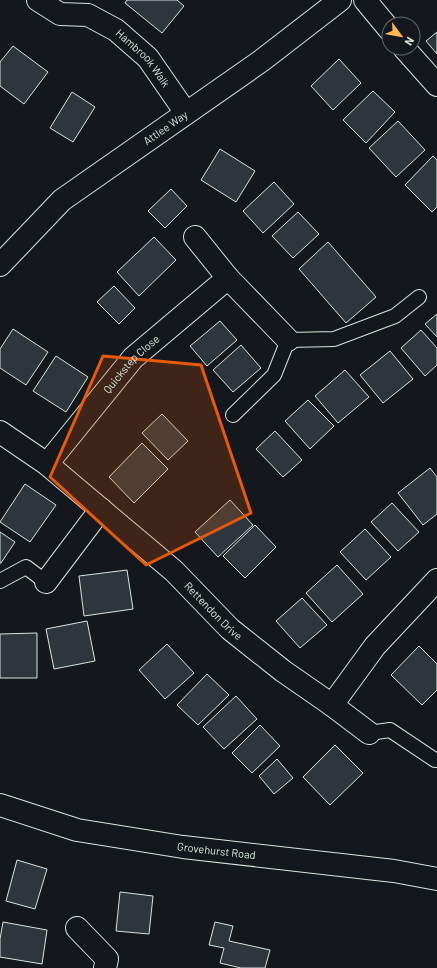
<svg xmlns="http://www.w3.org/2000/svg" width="437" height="968" viewBox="0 0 437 968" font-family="Barlow,sans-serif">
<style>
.building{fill:#2c363c;stroke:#d8e6dc}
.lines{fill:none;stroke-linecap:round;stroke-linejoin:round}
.service-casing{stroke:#d8e6dc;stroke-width:16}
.minor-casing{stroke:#d8e6dc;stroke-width:24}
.tertiary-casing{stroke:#d8e6dc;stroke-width:24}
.service{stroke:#14181c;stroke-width:14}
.minor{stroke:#14181c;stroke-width:22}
.tertiary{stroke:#14181c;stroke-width:22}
.marked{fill:#e8590c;fill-opacity:0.2;stroke:#e8590c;stroke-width:3;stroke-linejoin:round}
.labels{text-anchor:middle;stroke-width:3;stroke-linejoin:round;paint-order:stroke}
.street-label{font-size:11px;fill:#d8e6dc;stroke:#14181c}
</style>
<rect width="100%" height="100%" fill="#14181c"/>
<!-- building -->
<g class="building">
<polygon points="127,0 177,0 184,6 162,33 125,3"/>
<polygon points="437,32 437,54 426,41"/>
<polygon points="13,46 48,72 24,104 0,86 0,62"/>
<polygon points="339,59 361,83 333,110 311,86"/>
<polygon points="373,91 395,112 366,143 343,120"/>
<polygon points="72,92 95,107 73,142 50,128"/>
<polygon points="398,121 425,150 396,177 369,148"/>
<polygon points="220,149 255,171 236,202 201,180"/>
<polygon points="433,156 437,160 437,207 432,212 405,185"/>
<polygon points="274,182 294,204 263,233 243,211"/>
<polygon points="171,189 187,206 165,228 148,211"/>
<polygon points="298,212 319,234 293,258 272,236"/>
<polygon points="154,237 176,260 139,296 117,272"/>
<polygon points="328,242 376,297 346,323 299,269"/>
<polygon points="114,286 135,308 119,324 97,302"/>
<polygon points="437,314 437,337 425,324"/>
<polygon points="220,321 237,340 207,366 190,346"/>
<polygon points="13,329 48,352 26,385 0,368 0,349"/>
<polygon points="421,330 437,348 437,365 425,376 401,348"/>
<polygon points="241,345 261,368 233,392 213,370"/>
<polygon points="390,351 413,379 383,403 360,375"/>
<polygon points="56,356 88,377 66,412 33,391"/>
<polygon points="345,370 369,397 338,423 315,396"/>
<polygon points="308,400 334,426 310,449 285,421"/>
<polygon points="162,414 188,441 168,460 142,433"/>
<polygon points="275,431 302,460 283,477 256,449"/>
<polygon points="142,443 168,469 134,503 109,477"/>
<polygon points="430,468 437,477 437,514 423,525 398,493"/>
<polygon points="25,484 56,505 30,542 0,522"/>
<polygon points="230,500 253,525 218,557 195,532"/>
<polygon points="392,503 419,532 398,551 371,522"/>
<polygon points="255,525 276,547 245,578 223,556"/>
<polygon points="365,529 391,557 366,580 340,552"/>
<polygon points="0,532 15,542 1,563 0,563"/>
<polygon points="337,565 363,594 332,622 306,593"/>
<polygon points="127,570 133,609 84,616 79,576"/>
<polygon points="302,598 327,625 300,648 276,621"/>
<polygon points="87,621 95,661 54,669 46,629"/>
<polygon points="37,633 37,678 0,678 0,634"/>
<polygon points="167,644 194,673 165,699 139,670"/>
<polygon points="419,646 437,664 437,690 422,705 391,675"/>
<polygon points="207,674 229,695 198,725 177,705"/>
<polygon points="236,696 257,719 224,749 203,727"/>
<polygon points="260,725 280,746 252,773 232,753"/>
<polygon points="335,745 363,773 330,805 303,777"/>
<polygon points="277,759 293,778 274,794 259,776"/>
<polygon points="17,860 47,869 35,909 6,901"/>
<polygon points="120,892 153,896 149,934 116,931"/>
<polygon points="3,922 47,930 42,964 0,957 0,939"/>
<polygon points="215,922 233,926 229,941 270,950 265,968 241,968 220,963 224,948 209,945"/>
</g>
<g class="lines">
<defs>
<g id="service">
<polyline points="233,415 274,375 288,340 334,339 395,316 419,297"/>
<polyline points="0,581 26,567 46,582"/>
<polyline points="369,733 390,730 435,760"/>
</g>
<g id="minor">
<path id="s1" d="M38,0L60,14L88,15L116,30L148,58L186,113"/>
<polyline points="365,0 389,29"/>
<polyline points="404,48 437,85"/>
<polyline points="195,237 228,278 288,340"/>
<path id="s2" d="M0,265L62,200L261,61L340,0"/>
<path id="s3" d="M0,432L47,464L174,571L230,629L283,671L332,705L369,733"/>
<path id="s4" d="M47,464L133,358L228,278"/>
<polyline points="46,582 101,509"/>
<polyline points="332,705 375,646 437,580"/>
<polyline points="77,928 107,959 105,968"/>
</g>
<g id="tertiary">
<path id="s5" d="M0,805L77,830L183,847L394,871L437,879"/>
</g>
</defs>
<!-- service casing -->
<use href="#service" class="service-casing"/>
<!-- minor casing -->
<use href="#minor" class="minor-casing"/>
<!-- tertiary casing -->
<use href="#tertiary" class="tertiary-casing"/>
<!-- service -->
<use href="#service" class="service"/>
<!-- minor -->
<use href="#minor" class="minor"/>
<!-- tertiary -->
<use href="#tertiary" class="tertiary"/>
</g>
<!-- marked area -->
<path class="marked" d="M103,356L201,365L251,513L146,565L50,477Z"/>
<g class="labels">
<!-- street labels -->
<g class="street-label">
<text dy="4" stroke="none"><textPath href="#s1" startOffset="125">Hambrook Walk</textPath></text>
<text dy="4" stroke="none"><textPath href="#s2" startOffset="216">Attlee Way</textPath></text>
<text dy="4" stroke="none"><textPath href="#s4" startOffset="131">Quickstep Close</textPath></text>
<text dy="4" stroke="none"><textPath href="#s3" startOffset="279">Rettendon Drive</textPath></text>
<text dy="4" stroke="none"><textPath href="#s5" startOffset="222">Grovehurst Road</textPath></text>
</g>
</g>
<!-- north arrow -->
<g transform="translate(401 36) rotate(122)"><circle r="19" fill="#14181c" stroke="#626a69"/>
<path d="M0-3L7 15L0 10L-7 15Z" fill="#ffb74d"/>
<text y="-6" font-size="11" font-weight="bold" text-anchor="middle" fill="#d8e6dc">N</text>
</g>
</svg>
